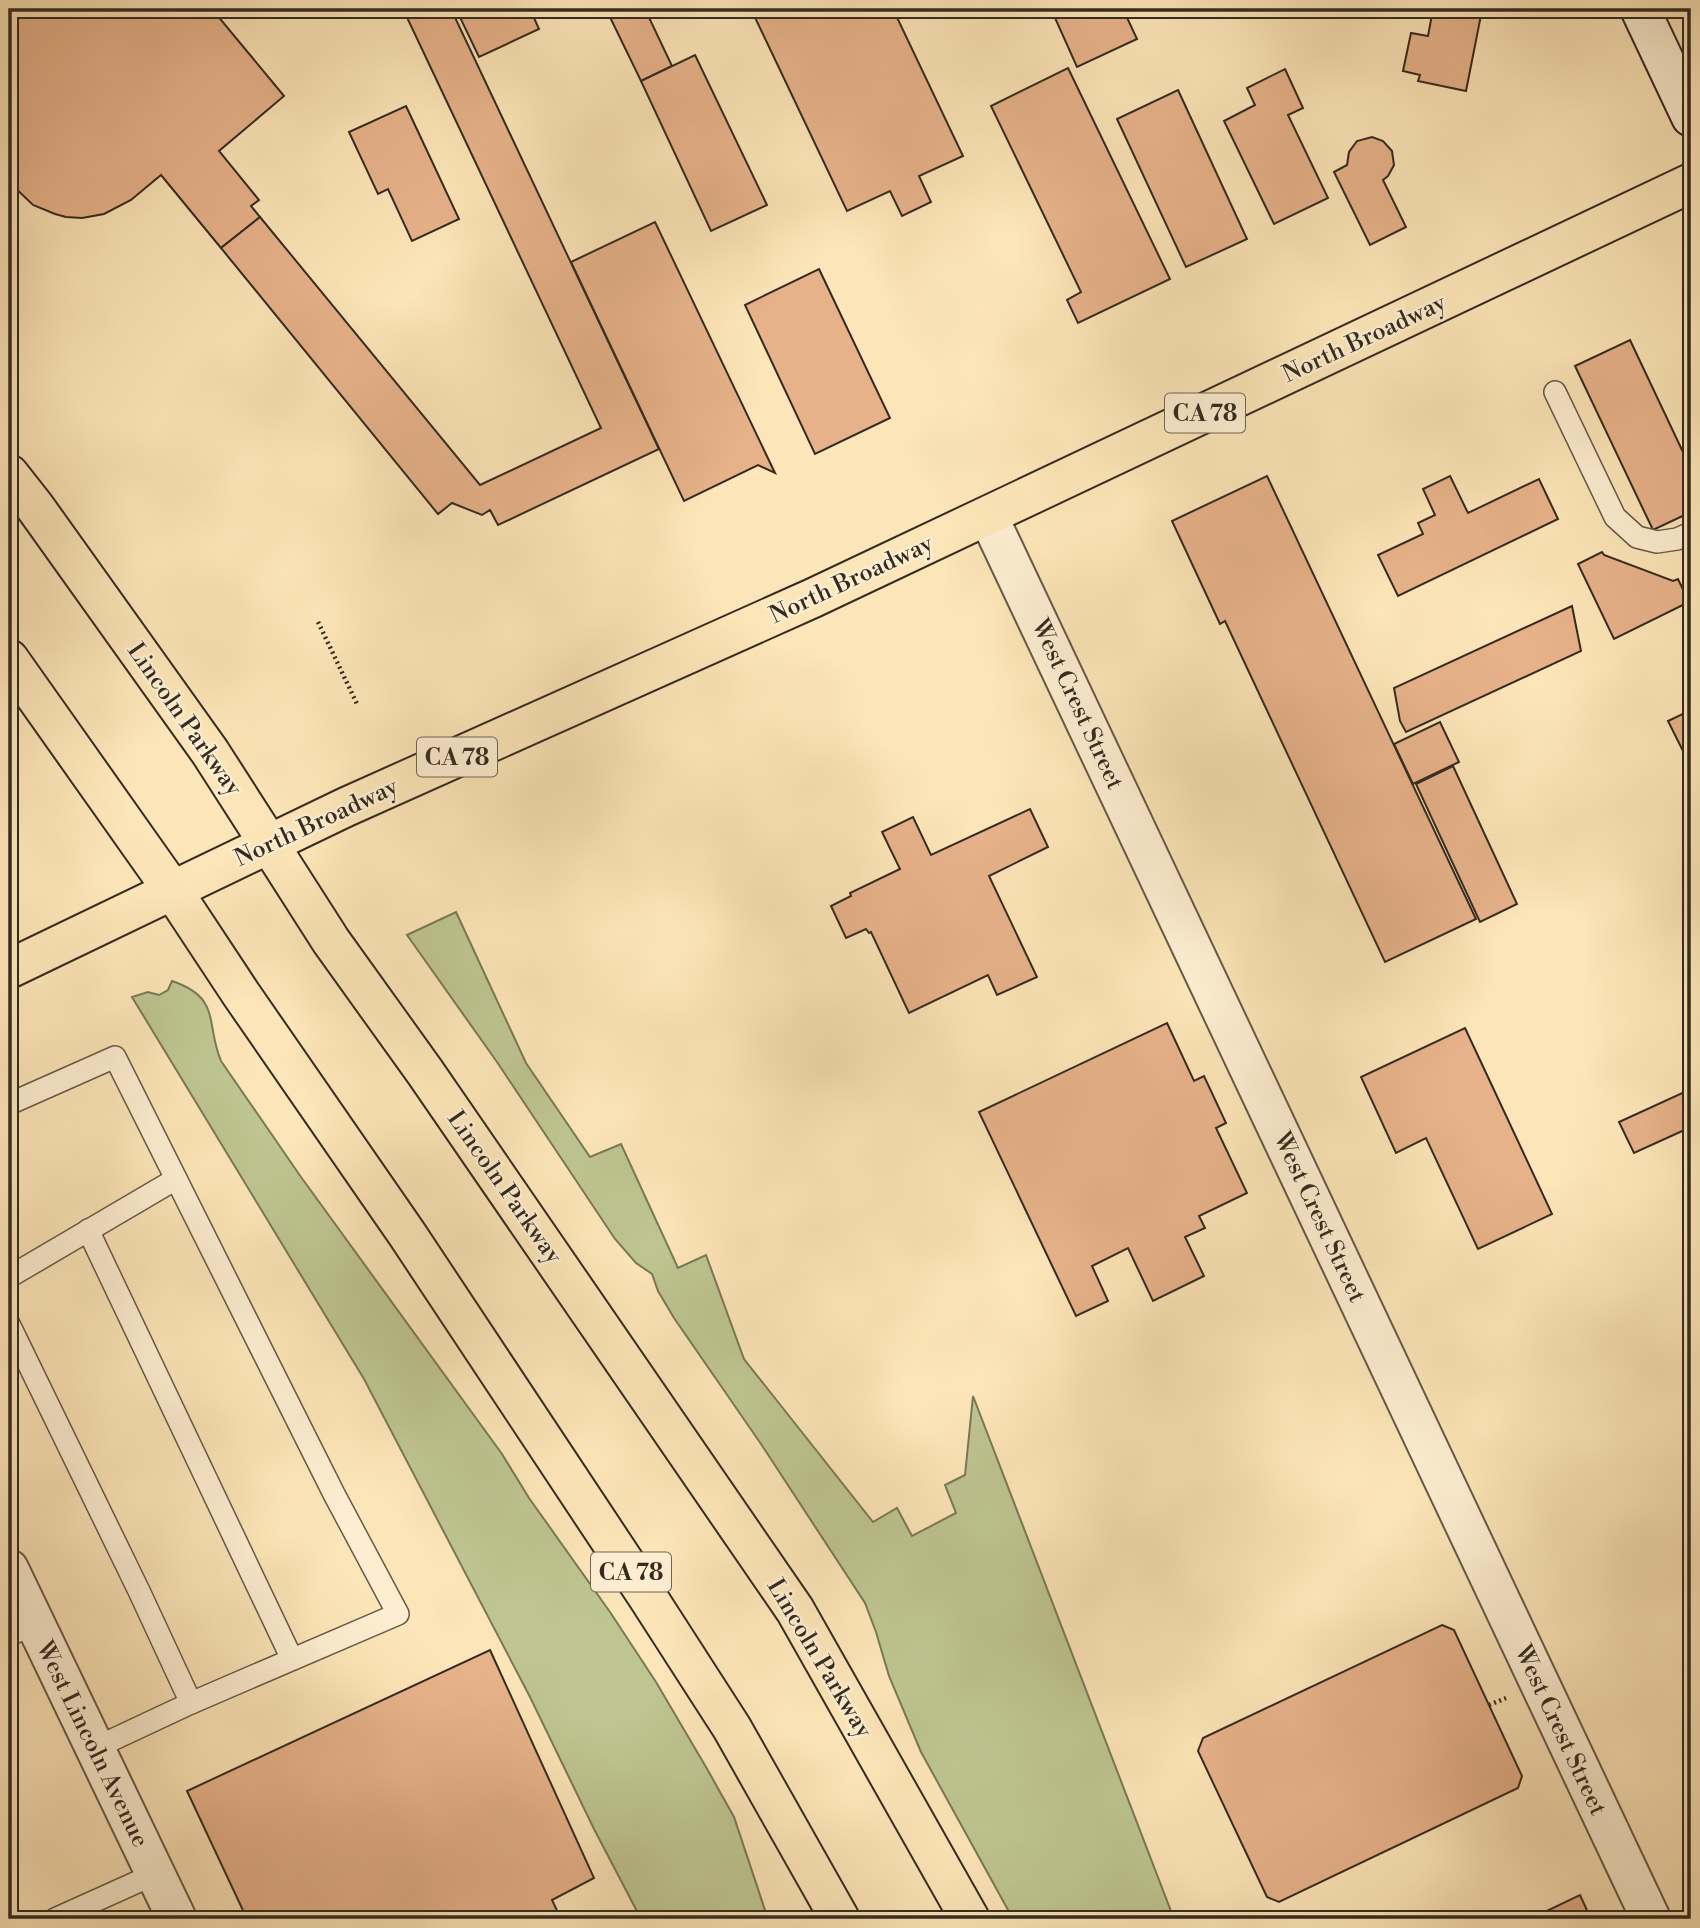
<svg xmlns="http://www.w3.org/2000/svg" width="1700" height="1928" viewBox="0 0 1700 1928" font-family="'Libre Bodoni',serif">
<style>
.green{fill:#bec590;stroke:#797858;stroke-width:2}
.building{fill:#e7b28a;stroke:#342b20;stroke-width:2}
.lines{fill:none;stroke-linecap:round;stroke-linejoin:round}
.lane-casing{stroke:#665a46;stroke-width:24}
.street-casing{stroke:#665a46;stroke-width:42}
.secondary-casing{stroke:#342b20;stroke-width:42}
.primary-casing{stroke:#342b20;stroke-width:42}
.highway-casing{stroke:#342b20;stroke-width:42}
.path{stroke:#342b20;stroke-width:4.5;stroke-dasharray:2 3.5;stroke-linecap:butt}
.lane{stroke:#fdeed1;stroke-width:21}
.street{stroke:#fdeed1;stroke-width:38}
.secondary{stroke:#fdeed1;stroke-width:38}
.primary{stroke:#fce5b8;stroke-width:38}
.highway{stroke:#fce5b8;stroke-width:38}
.labels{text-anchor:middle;stroke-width:5;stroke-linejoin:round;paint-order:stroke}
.shield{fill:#fdeed1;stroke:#706655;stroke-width:2}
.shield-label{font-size:23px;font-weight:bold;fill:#342b20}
.street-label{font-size:24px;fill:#342b20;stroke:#fdeed1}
</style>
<rect width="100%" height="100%" fill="#fce5b8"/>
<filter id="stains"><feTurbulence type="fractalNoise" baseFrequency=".00286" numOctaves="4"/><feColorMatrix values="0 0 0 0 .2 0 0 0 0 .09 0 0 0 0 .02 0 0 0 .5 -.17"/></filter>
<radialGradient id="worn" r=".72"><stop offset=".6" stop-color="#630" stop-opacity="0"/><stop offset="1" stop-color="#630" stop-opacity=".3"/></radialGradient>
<!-- green -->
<g class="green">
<polygon points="456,912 526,1063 590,1157 621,1144 678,1268 706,1255 744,1359 873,1522 897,1508 912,1536 956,1513 945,1485 965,1475 973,1396 1174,1919 1013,1919 921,1752 889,1676 876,1632 865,1603 761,1444 674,1318 658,1291 652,1274 636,1263 615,1239 497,1062 407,935"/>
<path d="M172,981C222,998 205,1023 221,1061L301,1177L502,1454L529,1498L610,1612L656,1682L706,1767L734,1817L768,1919H641L594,1829L530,1697L364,1379L132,997L148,992L159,995L168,990Z"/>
</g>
<!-- building -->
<g class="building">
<polygon points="9,9 212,9 284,96 219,151 259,200 251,206 260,217 221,248 161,175 131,200 104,214 82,218 66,217 55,214 33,205 9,182"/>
<polygon points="403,9 451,9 659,449 498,525 490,510 482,515 452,503 438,514 221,248 260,217 480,485 601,428"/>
<polygon points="456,9 530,9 539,29 479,57"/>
<polygon points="610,9 645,9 672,66 641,81 607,11"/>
<polygon points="751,9 893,9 963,156 919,176 931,202 902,216 890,191 847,211"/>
<polygon points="1051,9 1123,9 1137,39 1077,67"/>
<polygon points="1433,9 1449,9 1481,15 1466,91 1418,81 1420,75 1403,71 1411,33 1428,36"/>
<polygon points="695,55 767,205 711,231 641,81"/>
<polygon points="1068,68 1170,279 1078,323 1067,300 1081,292 991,106"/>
<polygon points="1285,69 1303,108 1288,115 1328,198 1274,224 1224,121 1255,105 1247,88"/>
<polygon points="1178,90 1247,239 1186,267 1117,119"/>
<polygon points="406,106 459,219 412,241 388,189 378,194 349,132"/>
<polygon points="1372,137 1383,141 1392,151 1394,165 1388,176 1383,180 1406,227 1370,245 1334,172 1347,165 1349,152 1357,141"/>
<polygon points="655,222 775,473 758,465 684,501 571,262"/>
<polygon points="819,269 890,418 815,454 745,305"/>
<polygon points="1630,340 1691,469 1691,512 1653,530 1575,366"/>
<polygon points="1267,476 1476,919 1385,962 1225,621 1220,624 1172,521"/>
<polygon points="1450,476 1468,513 1539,479 1558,519 1398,596 1378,555 1423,534 1418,523 1435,515 1423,489"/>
<polygon points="1602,552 1604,555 1673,581 1678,579 1689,602 1614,639 1578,564"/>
<polygon points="1572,606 1581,651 1406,732 1400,721 1394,688"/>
<polygon points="1691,710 1691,767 1668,721"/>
<polygon points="1440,722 1459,762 1413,784 1394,744"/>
<polygon points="1453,766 1517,904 1480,922 1416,784"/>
<polygon points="1030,809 1048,847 989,876 1037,977 997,995 988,975 909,1013 871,932 869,933 866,929 846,938 831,906 851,896 850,893 900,869 882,832 913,817 931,855"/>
<polygon points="1167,1023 1194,1081 1204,1076 1226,1123 1216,1128 1247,1193 1199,1216 1205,1228 1185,1237 1204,1276 1153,1301 1128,1248 1092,1266 1108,1301 1076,1316 979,1112"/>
<polygon points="1465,1028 1552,1214 1478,1249 1426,1138 1396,1153 1361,1077"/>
<polygon points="1691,1089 1691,1127 1634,1153 1619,1122"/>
<polygon points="1442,1625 1454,1630 1522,1776 1518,1788 1279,1902 1267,1897 1198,1751 1203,1738"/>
<polygon points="490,1650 594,1878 552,1900 561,1919 247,1919 187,1791"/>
<polygon points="1580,1895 1591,1919 1530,1919"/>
</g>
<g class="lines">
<defs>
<g id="lane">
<polyline points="1555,392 1615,517 1637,537 1657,542 1677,539 1691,533"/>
<polyline points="9,1104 115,1057 334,1494 398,1614 191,1703 139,1591 9,1324"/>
<polyline points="88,1230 292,1659"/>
<polyline points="9,1277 176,1179"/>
<polyline points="9,1635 35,1624"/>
<polyline points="95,1748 191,1703"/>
<polyline points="55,1919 155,1874"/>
</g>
<g id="street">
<polyline points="988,516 1651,1919"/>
<polyline points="9,1569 177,1919"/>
</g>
<polyline id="secondary" points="1640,9 1691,117"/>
<g id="primary">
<polyline points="9,474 35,507 210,752 269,844"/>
<polyline points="9,659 173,891"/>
<polyline points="9,969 346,807 813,598 1691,183"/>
</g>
<g id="highway">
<polyline points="269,844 331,941 425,1072 795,1610 970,1919"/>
<polyline points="173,891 241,994 407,1234 647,1596 732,1728 840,1919"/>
</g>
</defs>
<!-- lane casing -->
<use href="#lane" class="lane-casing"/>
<!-- street casing -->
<use href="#street" class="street-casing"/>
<!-- secondary casing -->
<use href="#secondary" class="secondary-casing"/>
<!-- primary casing -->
<use href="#primary" class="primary-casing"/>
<!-- highway casing -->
<use href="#highway" class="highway-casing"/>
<!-- path -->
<g class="path">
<polyline points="318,622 358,706"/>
<polyline points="1489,1705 1506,1698"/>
</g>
<!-- lane -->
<use href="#lane" class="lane"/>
<!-- street -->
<use href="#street" class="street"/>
<!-- secondary -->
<use href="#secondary" class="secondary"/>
<!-- primary -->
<use href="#primary" class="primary"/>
<!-- highway -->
<use href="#highway" class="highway"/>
</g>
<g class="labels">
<!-- shield labels -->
<g class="shield">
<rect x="1165" y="393.5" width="80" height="39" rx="5"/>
<rect x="417" y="737.5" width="80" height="39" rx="5"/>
<rect x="591" y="1552.5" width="80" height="39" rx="5"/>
</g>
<g class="shield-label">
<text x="1205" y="421">CA 78</text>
<text x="457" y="765">CA 78</text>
<text x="631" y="1580">CA 78</text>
</g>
<!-- street labels -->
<g class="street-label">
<text transform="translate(1364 338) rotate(-25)" y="8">North Broadway</text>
<text transform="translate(851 579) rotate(-25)" y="8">North Broadway</text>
<text transform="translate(1078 704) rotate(65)" y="8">West Crest Street</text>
<text transform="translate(185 719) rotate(55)" y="8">Lincoln Parkway</text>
<text transform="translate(316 822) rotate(-25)" y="8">North Broadway</text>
<text transform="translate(505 1187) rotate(55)" y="8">Lincoln Parkway</text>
<text transform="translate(1320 1217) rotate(65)" y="8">West Crest Street</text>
<text transform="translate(820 1658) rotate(59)" y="8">Lincoln Parkway</text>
<text transform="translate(1561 1730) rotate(65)" y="8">West Crest Street</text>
<text transform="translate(93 1744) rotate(64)" y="8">West Lincoln Avenue</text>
</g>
</g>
<!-- margin -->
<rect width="1700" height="1928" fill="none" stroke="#fce5b8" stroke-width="35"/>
<rect x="10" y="10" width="1679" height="1907" fill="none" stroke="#342b20" stroke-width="3.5"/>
<rect x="18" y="18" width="1665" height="1893" fill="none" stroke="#342b20" stroke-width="2"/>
<rect width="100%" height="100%" filter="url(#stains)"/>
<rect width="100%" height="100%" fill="url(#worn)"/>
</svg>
